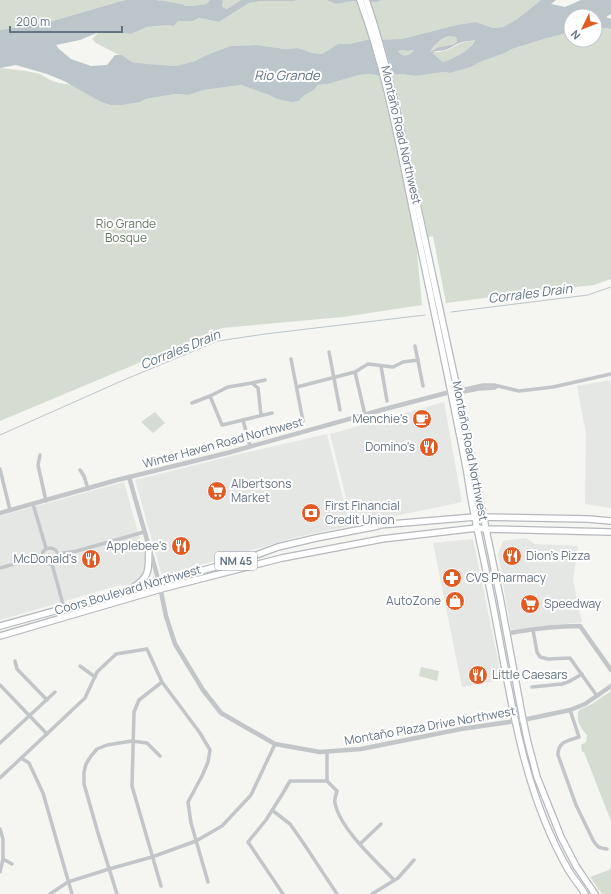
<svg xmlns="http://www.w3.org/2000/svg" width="611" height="894" viewBox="0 0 611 894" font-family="Manrope,sans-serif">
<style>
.built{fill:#e5e7e5}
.green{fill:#d5dcd2}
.water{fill:#bbc5ca;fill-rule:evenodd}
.pier{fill:#f5f5f1}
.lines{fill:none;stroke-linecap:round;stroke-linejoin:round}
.stream{stroke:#bbc5ca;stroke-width:1}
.primary-casing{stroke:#b5b9bd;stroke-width:8}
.minor{stroke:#c2c6c9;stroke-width:3.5}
.tertiary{stroke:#c2c6c9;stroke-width:4.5}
.primary{stroke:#fff;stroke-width:5.5}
.labels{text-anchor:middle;stroke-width:4;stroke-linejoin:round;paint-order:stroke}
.shield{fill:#fff;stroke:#929da8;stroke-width:1}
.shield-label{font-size:11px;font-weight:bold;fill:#647382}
.street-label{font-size:12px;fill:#647382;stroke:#fff}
.park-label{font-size:12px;fill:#667963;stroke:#fff}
.poi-label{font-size:12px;fill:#647382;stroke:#fff;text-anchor:start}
.water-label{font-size:13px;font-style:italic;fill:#60757f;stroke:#fff}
</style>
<rect width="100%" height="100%" fill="#f5f5f1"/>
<!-- built -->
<g class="built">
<polygon points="611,380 611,508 585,504 586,434 577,386"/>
<polygon points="444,402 462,502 353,525 330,434"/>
<polygon points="327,434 350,526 301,536 162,576 135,480 235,455"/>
<polygon points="124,482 147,564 147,570 137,583 130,586 120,585 0,620 0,516"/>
<polygon points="526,538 535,544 578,546 573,580 582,622 511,630 498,554 503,541"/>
<polygon points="473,539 502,680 462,687 433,543"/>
</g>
<!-- green -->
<g class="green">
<polygon points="0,0 125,0 49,22 0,30"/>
<polygon points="160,0 210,0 206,4 192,6 186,6 182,4 159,1"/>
<polygon points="223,0 241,0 227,9 222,8"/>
<polygon points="296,0 326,0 336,4 354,1 377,2 382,0 541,0 517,19 503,27 493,28 476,22 456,25 402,39 366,40 349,44 338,44 322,54 312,53 304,50 297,48 285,49 257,45 231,46 211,53 195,61 176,66 148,64 132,62 122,55 119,55 96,43 92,39 99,32 116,32 131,34 147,27 167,25 174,26 178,21 193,21 199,18 219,22 249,3 261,1 295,1"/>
<polygon points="606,28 611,29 611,279 594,285 538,291 446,303 433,236 428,237 399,100 392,74 402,74 415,76 444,72 450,73 471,67 480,62 505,53 512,49 544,39 571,32 571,40 595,40 595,29"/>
<path d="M449,36L456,37L457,42C452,45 447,45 441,47C437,48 433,51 430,53C433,45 441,39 449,36Z"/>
<path d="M475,40C470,50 453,60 443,62L432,54L434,51L439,52L448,50L461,43Z"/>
<path d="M402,50L408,51L415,50C410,56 403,58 398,51Z"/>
<polygon points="0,68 26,71 40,74 50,80 59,83 73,85 101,102 110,105 123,105 140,102 146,99 175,94 188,95 204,90 241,85 269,95 277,99 299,101 303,96 314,90 318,85 328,84 359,75 368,74 376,75 379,75 390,119 416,242 422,305 343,317 222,328 0,421"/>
<polygon points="155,412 165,423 153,433 141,422"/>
<polygon points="421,667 439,671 437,681 419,676"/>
<path d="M611,691V821L584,752H582L581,745L586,742L587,735C581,729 575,719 579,710L592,704Z"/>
<polygon points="611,868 611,894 602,894 590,877 609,870"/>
</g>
<!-- water -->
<g class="water">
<path d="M125,0H156L182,4L186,6H192L206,4L210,0H223L222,7L227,9L241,0H296L295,1H261L249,3L219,22L199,18L193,21H178L174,26L167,25L147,27L131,34L116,32H99L80,40L56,45L59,49L71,59L91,66L107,65L115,55H122L132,62L148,64L176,66L195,61L211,53L231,46L257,45L285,49L297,48L304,50L312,53L322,54L338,44H349L366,40L402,39L456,25L476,22L493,28L503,27L517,19L541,0H556L551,4L565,7L581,0H611V14L606,17L611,19V29L606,28L595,29V16H571V32L544,39L512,49L505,53L480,62L471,67L450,73L444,72L415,76L402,74L376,75L368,74L359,75L328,84L318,85L314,90L303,96L299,101L292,102L277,99L269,95L241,85L204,90L188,95L175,94L146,99L140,102L123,105H110L101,102L64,81L47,74L16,65L0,68V30L49,22ZM449,36L456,37L457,42C452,46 446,45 440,47C436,48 433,51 430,52C433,45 442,38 449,36ZM475,40C472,49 452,60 443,62L433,54L434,51C449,52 450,46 462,42C466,41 471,41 475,40ZM402,50L408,51L414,50C410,56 403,58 398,51Z"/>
<polygon points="326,0 382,0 377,2 354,1 336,4"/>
</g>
<!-- pier -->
<polygon class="pier" points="369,38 382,38 393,76 380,77"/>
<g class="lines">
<!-- stream -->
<g class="stream">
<polyline points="451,312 588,295 611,287"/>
<polyline points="0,435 126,379 218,341 265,334 425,315"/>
</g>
<defs>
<g id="primary">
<path d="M360,0C388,76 401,156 418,235C434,312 451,389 466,467C469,484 471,501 475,518C480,543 486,569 491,595C510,689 520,787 569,871C574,879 580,886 585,894"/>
<path d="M366,0C378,33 386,67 395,102L458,393L500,597L523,720L528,743L537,777L561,837L576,866L595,894"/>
<path d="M134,587C153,574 147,567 149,547"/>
<polyline points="0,626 251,557 278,547 316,538 378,526 379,525 475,517 588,519 611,521"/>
<polyline points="0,636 161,589 282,558 382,539 477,528 486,529 611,532"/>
</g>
</defs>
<!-- primary casing -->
<use href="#primary" class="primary-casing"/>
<!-- minor -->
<g class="minor">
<polyline points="415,346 423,386"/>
<polyline points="329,352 340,410"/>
<polyline points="291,359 303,421"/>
<polyline points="381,366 387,401"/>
<polyline points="355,372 365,415"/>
<polyline points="450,376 454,389 458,393 479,389 495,388 497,386"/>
<polyline points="252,383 265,380"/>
<polyline points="457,384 461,388 465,389 483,385 494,385 519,391 553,387 611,374"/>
<polyline points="297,387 355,372 368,364 393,367 403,362 418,360"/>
<polyline points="192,403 210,396"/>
<polyline points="261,415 258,388 252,383 228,387 210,396 222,425 272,413"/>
<polyline points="243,420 250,446"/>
<polyline points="40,455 38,465 46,501"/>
<polyline points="0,469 10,510"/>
<polyline points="80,470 84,476 88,489"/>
<polyline points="33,504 46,548"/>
<circle cx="50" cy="556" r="8"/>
<polyline points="58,554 77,551 144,532"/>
<polyline points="52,564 64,608"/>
<polyline points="0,568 42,556"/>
<polyline points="533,630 537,652 540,657 548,659 570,658 597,696"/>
<polyline points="15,661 17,669 47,700"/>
<polyline points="80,666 95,677"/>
<polyline points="0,685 47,734"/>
<polyline points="532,687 562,684 570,681 582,674"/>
<path d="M570,710L579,737C568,741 558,741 558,755L576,805L593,840C597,847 599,848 607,849"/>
<polyline points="0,743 55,692"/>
<path d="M327,752V781L337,791C336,795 334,799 335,803C340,829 376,861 394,880"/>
<polyline points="21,758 29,763 43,793 72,894"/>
<polyline points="0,778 85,698 97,672 116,654 147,649 162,682 200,733 210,750 208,762 202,776 188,802 191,823 208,882"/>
<polyline points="272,810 290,824 302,841 337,894"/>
<polyline points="0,829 3,839 3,859 0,872"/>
<polyline points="360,844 381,824"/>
<polyline points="3,859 12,864"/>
<polyline points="161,886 132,786 134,712 139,700 162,682"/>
<polyline points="50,894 68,882 109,869 152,857 196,841 222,826 251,795 275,744"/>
<polyline points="117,894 98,833 84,784 84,772 86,764 91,756 97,749 107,745 132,741 147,743 160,756"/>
<polyline points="283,894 248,842 266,820 283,793 290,781 327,781"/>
<polyline points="372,894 398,878 414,860"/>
</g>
<!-- tertiary -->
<g class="tertiary">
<polyline points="129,477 159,582 166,616 175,644 203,690 221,713 275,744 320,752 361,749 461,729 523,720 570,710 585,704 611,686"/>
<polyline points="0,513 117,480 227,453 385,409 450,392 455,394 460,418 464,424"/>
<path d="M498,635C525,630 553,626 580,626L611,670"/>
</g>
<!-- primary -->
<use href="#primary" class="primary"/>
</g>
<!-- icons -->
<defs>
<symbol id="cafe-disc" viewBox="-11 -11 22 22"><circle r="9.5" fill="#e15c25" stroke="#fff"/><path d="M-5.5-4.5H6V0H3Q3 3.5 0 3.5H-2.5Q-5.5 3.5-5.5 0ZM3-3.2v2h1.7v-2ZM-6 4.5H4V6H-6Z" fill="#fff"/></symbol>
<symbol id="restaurant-disc" viewBox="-11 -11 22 22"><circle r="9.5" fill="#e15c25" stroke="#fff"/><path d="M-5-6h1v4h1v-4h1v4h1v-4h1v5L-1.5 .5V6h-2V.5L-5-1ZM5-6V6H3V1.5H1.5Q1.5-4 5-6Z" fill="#fff"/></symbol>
<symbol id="supermarket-disc" viewBox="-11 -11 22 22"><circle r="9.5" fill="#e15c25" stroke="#fff"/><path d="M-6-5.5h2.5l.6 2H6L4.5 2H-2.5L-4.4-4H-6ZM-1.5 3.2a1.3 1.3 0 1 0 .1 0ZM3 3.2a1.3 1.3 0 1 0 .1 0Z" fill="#fff"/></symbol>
<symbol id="bank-disc" viewBox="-11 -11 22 22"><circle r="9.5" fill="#e15c25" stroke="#fff"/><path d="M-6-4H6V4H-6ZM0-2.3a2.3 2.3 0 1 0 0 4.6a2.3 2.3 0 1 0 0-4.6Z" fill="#fff"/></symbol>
<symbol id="pharmacy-disc" viewBox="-11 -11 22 22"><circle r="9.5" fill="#e15c25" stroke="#fff"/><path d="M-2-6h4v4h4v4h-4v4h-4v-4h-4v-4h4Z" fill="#fff"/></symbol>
<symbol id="shop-disc" viewBox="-11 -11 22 22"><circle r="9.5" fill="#e15c25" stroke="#fff"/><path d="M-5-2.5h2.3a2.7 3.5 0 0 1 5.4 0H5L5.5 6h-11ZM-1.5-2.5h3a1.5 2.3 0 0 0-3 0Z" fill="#fff"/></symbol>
</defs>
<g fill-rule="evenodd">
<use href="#cafe-disc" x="411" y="408" width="22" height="22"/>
<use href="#restaurant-disc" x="418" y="436" width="22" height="22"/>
<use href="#supermarket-disc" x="206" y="480" width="22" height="22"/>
<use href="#bank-disc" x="300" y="502" width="22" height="22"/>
<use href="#restaurant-disc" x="170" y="535" width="22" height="22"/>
<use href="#restaurant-disc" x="501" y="545" width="22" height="22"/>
<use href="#restaurant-disc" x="80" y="548" width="22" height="22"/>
<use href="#pharmacy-disc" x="441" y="567" width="22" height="22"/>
<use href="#shop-disc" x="444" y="590" width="22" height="22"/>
<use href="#supermarket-disc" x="519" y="593" width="22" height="22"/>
<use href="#restaurant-disc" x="467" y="664" width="22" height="22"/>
</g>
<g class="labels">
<!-- shield labels -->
<rect class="shield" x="215" y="552" width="42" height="18" rx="3"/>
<g class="shield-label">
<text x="236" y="565">NM 45</text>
</g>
<!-- street labels -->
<g class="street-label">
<text transform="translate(401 135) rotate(77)" y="4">Montaño Road Northwest</text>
<text transform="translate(223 443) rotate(-15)" y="4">Winter Haven Road Northwest</text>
<text transform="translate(470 451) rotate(79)" y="4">Montaño Road Northwest</text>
<text transform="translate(128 590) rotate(-16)" y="4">Coors Boulevard Northwest</text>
<text transform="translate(430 726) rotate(-10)" y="4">Montaño Plaza Drive Northwest</text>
</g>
<!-- park labels -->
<g class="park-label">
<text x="126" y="228">Rio Grande<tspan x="126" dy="14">Bosque</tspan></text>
</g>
<!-- poi labels -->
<g class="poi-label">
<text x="408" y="423" text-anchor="end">Menchie's</text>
<text x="415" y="451" text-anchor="end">Domino's</text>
<text x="231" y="488">Albertsons<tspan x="231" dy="14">Market</tspan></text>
<text x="325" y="510">First Financial<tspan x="325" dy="14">Credit Union</tspan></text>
<text x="167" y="550" text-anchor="end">Applebee's</text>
<text x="526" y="560">Dion's Pizza</text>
<text x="77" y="563" text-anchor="end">McDonald's</text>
<text x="466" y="582">CVS Pharmacy</text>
<text x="441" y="605" text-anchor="end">AutoZone</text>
<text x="544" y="608">Speedway</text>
<text x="492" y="679">Little Caesars</text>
</g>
<!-- water labels -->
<g class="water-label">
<text x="287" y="80">Rio Grande</text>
<text transform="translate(530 293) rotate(-7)" y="5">Corrales Drain</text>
<text transform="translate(180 349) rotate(-22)" y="5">Corrales Drain</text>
</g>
</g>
<!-- north arrow -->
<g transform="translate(583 28) rotate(227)"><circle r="19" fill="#ffffff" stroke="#c1c7cd"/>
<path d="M0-3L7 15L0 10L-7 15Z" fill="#e15c25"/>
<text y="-6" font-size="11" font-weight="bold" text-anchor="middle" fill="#647382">N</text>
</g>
<!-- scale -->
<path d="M10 26v6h112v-6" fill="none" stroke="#647382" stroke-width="2"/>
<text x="16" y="26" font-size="12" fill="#647382" stroke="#ffffff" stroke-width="3" paint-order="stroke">200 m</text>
</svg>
